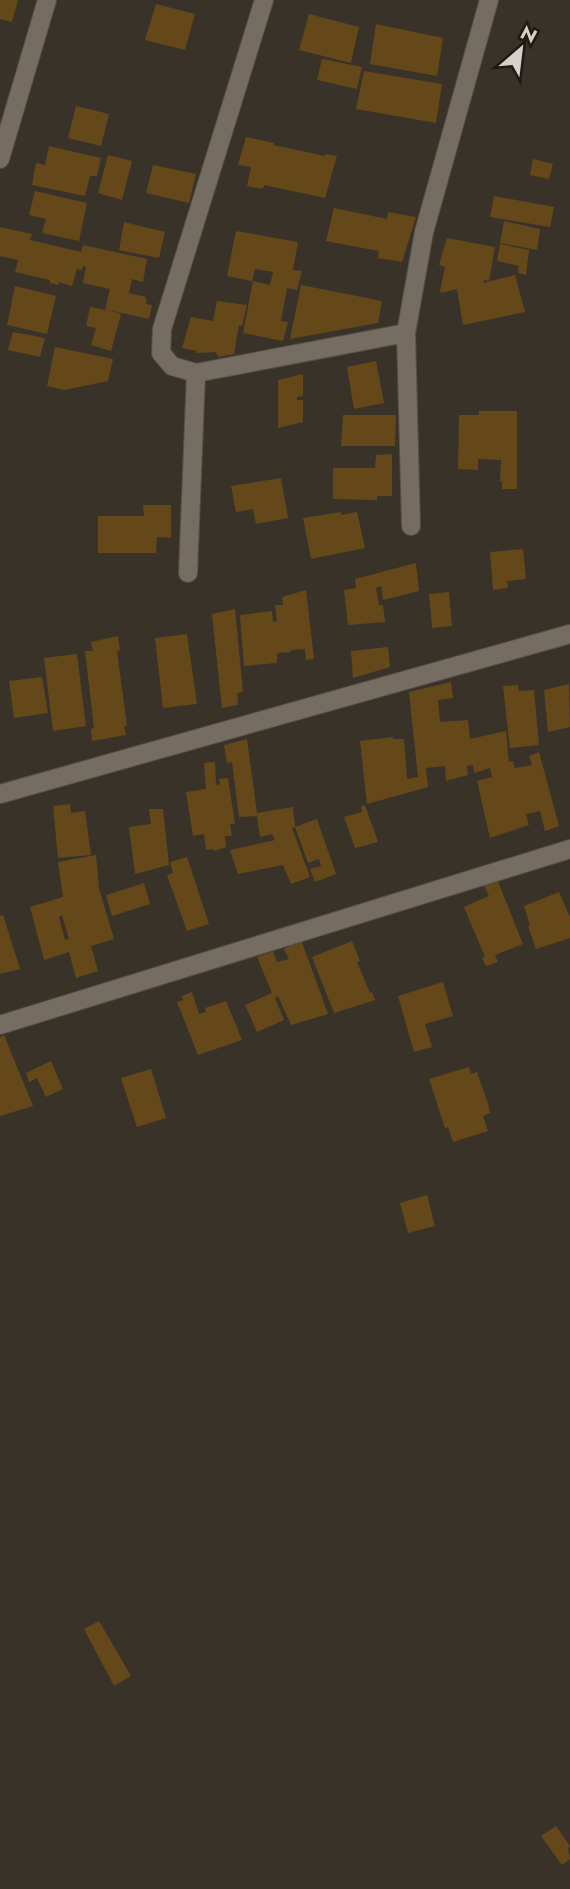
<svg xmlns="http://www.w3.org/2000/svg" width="570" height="1889" viewBox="0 0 570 1889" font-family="Jost,sans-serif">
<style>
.building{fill:#65481a;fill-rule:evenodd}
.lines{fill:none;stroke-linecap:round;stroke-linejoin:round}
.minor-casing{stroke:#565148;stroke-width:20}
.minor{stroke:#756d62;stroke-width:18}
</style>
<rect width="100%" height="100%" fill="#393229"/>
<!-- building -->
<g class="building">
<polygon points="0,0 18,0 12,22 0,19"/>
<polygon points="156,4 195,14 185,50 145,40"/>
<polygon points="309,14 359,27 351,63 299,50"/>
<polygon points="376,24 443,38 437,76 370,64"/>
<polygon points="322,59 362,67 357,89 317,80"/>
<polygon points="364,71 442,84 436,123 356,109"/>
<polygon points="76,106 109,114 101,146 68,138"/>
<polygon points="246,137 274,143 273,145 325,156 325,154 337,156 325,198 264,185 263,189 247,186 251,167 238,165"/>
<polygon points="49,146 101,158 97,176 90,176 85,196 32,185 36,163 45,165"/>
<polygon points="108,155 132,161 122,200 98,193"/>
<polygon points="533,159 553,164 549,179 530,175"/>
<polygon points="153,165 196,174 189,203 146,193"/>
<polygon points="35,191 87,203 79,241 42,233 46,219 29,215"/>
<polygon points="494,196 554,207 550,227 490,217"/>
<polygon points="334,208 387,219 388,212 416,217 402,262 378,258 379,251 326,241"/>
<polygon points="504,221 540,229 537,250 500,243"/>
<polygon points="124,222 165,232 159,258 119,250"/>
<polygon points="0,227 32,234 30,240 81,252 83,245 147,259 143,282 132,279 129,293 146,297 146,304 152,305 149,319 108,310 121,314 111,351 91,345 96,328 86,326 90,307 105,310 110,289 83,283 86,267 83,266 82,270 77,269 72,286 59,282 58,285 50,283 50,280 15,272 18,260 0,256"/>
<polygon points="236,231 298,242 293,270 302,271 297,290 287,288 281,321 288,322 283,341 243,333 253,281 270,285 273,272 255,269 252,281 227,276"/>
<polygon points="447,238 495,247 489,281 484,280 483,283 515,275 525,312 463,325 457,289 441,293 440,291 445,267 439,265"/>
<polygon points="500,244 529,250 526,275 518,273 519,266 497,261"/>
<polygon points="301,285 382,301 378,323 290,339"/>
<polygon points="15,286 56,296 47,334 7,325"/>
<polygon points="217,301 247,305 242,326 239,325 234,354 218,357 216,352 197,353 197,351 182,348 191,317 213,321"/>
<polygon points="13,332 45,338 40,357 8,350"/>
<polygon points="55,347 113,359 108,381 64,390 47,386"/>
<polygon points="376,361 384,403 354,409 347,367"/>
<polygon points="303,374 303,396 297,397 297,400 303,400 303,422 278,428 278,380"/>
<polygon points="479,411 517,411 517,489 502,489 502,481 500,481 501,460 478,459 478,470 458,469 459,415 479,415"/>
<polygon points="343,415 396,415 395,446 341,446"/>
<polygon points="392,454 392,496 377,496 377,500 333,499 333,468 375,468 376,455"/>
<polygon points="281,478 288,518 256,524 253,509 236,512 231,486"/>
<polygon points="143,505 171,505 171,538 157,537 156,553 98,553 98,516 144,516"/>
<polygon points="341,512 341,515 357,512 365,548 311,559 303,518"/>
<polygon points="523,549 526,579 507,581 508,588 493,590 490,552"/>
<polygon points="416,563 419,591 383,600 381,586 376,588 379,605 383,605 385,622 348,625 344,590 356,588 355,579"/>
<polygon points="306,590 314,659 306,660 305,649 291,650 291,652 277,653 277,663 244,666 240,615 272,611 273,622 277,621 275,605 283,605 282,597"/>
<polygon points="449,592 452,626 432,628 429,594"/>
<polygon points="235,609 243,692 237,693 238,705 222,708 212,614"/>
<polygon points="187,634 197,704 163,708 155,638"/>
<polygon points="118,636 120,650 117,651 127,726 124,726 126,735 92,741 91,729 94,728 85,651 93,651 91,642"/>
<polygon points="388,647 390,667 353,678 351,651"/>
<polygon points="77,654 86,726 53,731 44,658"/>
<polygon points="42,677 48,713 14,718 9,681"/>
<polygon points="451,682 453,698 438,700 440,722 468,720 470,739 506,731 509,762 513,761 515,768 532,765 529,756 539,752 559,826 545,831 540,811 526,814 529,825 490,838 477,781 492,777 490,768 474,773 473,765 467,766 468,775 446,781 445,766 426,768 428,787 367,804 360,741 393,737 393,739 404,739 407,779 418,777 409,692"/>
<polygon points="569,684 570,727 548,732 544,690"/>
<polygon points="518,685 519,691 534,690 539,745 510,748 503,686"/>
<polygon points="247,739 257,813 293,807 295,827 292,828 310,877 291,884 283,865 238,874 230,850 275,840 272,834 260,837 257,816 239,817 232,762 227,763 224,745"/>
<polygon points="215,762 216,785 220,784 219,779 228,778 235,824 230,824 232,836 225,836 226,847 214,851 214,849 206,850 204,834 193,836 186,792 206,789 204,763"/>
<polygon points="70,804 71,813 85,811 91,855 58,858 53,806"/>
<polygon points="365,805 378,842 355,848 344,817 362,812 361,806"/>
<polygon points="149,809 163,809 169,865 135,874 129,827 151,824"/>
<polygon points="317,819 336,874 315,882 310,869 321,866 319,859 308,863 295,827"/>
<path d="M96,855L99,888L114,939L91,946L98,971L76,978L69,952L44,960L30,907L63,897L58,862ZM62,915L69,939L65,940L59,917Z"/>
<polygon points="187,857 209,924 187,931 167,875 173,873 170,862"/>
<polygon points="497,879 523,944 495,955 498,962 486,966 482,958 485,957 464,907 489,896 484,885"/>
<polygon points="144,883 150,904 112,916 106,895"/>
<polygon points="559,892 570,917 570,938 536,949 528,926 530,925 524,906"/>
<polygon points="3,915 20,969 0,974 0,916"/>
<polygon points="301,940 328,1014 291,1025 278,996 275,998 284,1020 257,1032 245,1005 272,993 257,957 273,951 277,962 289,959 284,949"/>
<polygon points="352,941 360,961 357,962 370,993 372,992 375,1000 334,1013 312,957"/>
<polygon points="443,982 453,1016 425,1024 432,1047 414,1052 398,996"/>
<polygon points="192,992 199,1014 206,1012 205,1008 226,1001 242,1040 198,1055 177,1002 183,1000 182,996"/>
<polygon points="4,1035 33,1106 0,1116 0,1037"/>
<polygon points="51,1061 63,1089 46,1097 37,1078 29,1082 26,1073"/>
<polygon points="469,1067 471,1074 477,1072 488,1104 490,1113 483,1116 488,1131 453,1142 448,1127 445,1128 429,1079"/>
<polygon points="151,1069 166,1118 137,1127 121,1078"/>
<polygon points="427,1195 435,1226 408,1233 400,1203"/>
<polygon points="99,1621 131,1676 114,1686 84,1629"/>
<polygon points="556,1826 570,1846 568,1848 570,1859 562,1865 541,1836"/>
</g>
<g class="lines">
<defs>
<g id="minor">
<polyline points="264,0 162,329 161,353 172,366 196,373 406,333"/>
<polyline points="0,159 47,0"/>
<polyline points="411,526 406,333 424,232 489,0"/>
<polyline points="188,573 196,373"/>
<polyline points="0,794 570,634"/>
<polyline points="0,1025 570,849"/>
</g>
</defs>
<!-- minor casing -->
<use href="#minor" class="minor-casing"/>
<!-- minor -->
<use href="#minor" class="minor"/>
</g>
<!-- north arrow -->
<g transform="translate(521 49) rotate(28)" stroke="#1e1a16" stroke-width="5" paint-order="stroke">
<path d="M0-5L12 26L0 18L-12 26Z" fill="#d5d0ca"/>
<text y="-10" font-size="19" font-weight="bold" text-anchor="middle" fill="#d5d0ca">N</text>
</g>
</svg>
